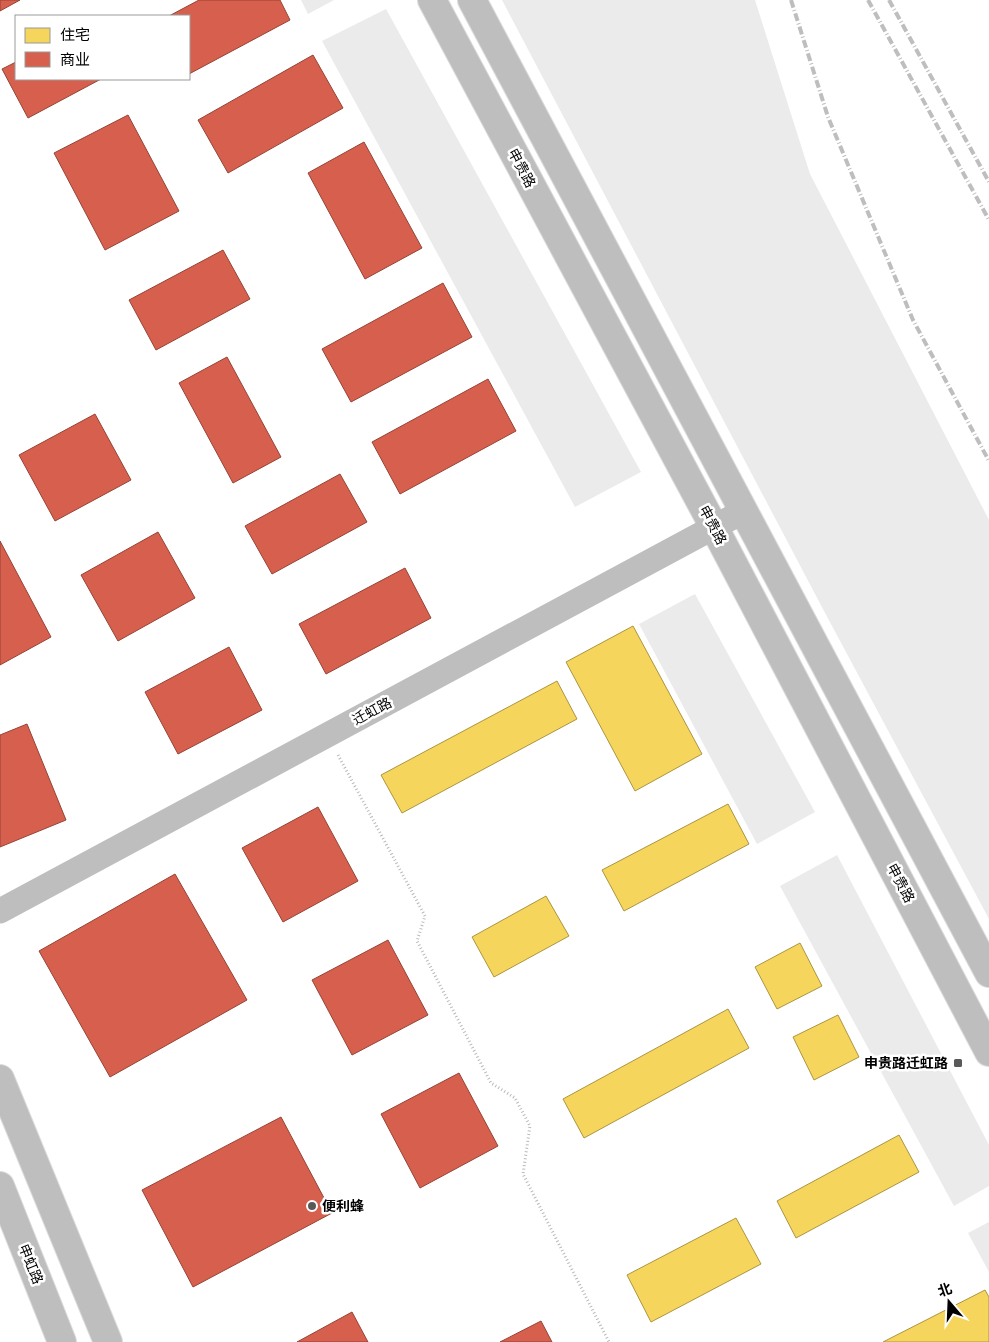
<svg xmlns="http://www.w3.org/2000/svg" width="989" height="1342" viewBox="0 0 989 1342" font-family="Poppins,'Noto Sans SC',sans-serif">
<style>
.green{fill:#ebebeb}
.homes{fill:#f6d55c;stroke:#ac9540}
.shops{fill:#d6604d;stroke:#964336}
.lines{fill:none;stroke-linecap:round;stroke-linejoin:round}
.major-casing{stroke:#dbdbdb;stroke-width:30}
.path{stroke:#b9b9b9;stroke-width:3;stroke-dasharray:1 2.5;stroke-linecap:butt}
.minor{stroke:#bebebe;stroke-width:25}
.major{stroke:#bebebe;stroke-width:28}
.rail{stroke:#bebebe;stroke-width:4;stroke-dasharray:8 2.5 1 2.5;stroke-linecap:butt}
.poi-dot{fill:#595959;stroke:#fff;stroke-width:2}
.labels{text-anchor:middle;stroke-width:5;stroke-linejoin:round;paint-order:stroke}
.street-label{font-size:14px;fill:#000;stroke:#fff}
.poi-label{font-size:14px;font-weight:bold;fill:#000;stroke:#fff;text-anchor:end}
</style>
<rect width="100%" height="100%" fill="#fff"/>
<!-- green -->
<g class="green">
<polygon points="301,0 334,0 308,14"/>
<polygon points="502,0 755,0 810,174 989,520 989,919 824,611"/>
<polygon points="386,9 641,472 575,507 322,41"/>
<polygon points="695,594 815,812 757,844 639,624"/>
<polygon points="837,855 989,1145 989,1186 954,1206 780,886"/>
<polygon points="989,1222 989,1272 968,1233"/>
</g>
<!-- homes -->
<g class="homes">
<polygon points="633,626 702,754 635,791 566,662"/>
<polygon points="557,681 577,719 402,813 381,775"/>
<polygon points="728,804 749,844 624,911 602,870"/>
<polygon points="546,896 569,936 494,977 472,937"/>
<polygon points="800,943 822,986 777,1009 755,967"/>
<polygon points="728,1009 749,1048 584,1138 563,1099"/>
<polygon points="838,1015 859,1057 814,1080 793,1037"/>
<polygon points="899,1135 919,1172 796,1238 777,1201"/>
<polygon points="736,1218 761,1264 651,1322 627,1275"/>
<polygon points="985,1290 989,1297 989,1342 883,1342"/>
</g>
<!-- shops -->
<g class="shops">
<polygon points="0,0 20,0 0,11"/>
<polygon points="199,0 280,0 290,20 189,74 189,16 169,16"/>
<polygon points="313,55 343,108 228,173 198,120"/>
<polygon points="16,62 16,79 101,79 28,118 2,69"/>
<polygon points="128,115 179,211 105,250 54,153"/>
<polygon points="364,142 422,248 365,279 308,173"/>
<polygon points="223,250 250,299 156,350 129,300"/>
<polygon points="443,283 472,337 351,402 322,349"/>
<polygon points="227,357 281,457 233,483 179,383"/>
<polygon points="488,379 516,431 400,494 372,442"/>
<polygon points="95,414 131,480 55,521 19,455"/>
<polygon points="340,474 367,522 272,574 245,526"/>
<polygon points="158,532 195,598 118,641 81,575"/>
<polygon points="0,541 51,637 0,665"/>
<polygon points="405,568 431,618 326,674 299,624"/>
<polygon points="229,647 262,710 178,754 145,692"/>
<polygon points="27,724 66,820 0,847 0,735"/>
<polygon points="318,807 358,881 283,922 242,848"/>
<polygon points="175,874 247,1000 110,1077 39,951"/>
<polygon points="388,940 428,1015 352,1055 312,980"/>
<polygon points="459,1073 498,1146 420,1188 381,1114"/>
<polygon points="281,1117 332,1213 193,1287 142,1190"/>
<polygon points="352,1312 368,1342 297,1342"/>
<polygon points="541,1321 552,1342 500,1342"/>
</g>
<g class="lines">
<defs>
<g id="major">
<polyline points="432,0 714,527 989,1052"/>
<polyline points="472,0 989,973"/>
<polyline points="0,1079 108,1342"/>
<polyline points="0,1186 62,1342"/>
</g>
</defs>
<!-- major casing -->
<use href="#major" class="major-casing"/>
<!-- path -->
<polyline class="path" points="338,755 425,916 417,941 491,1083 515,1098 530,1126 523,1174 609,1342"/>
<!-- minor -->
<polyline class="minor" points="0,911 744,511"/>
<!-- major -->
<use href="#major" class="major"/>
<!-- rail -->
<g class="rail">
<polyline points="791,0 828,117 913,320 989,461"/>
<polyline points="868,0 989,220"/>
<polyline points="889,0 989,182"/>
</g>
</g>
<!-- markers -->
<g class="poi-dot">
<rect x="953" y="1058" width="10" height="10" rx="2.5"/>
<circle cx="312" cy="1206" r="5"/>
</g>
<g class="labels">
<!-- street labels -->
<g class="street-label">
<text transform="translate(522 168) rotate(62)" y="5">申贵路</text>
<text transform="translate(713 525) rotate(62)" y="5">申贵路</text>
<text transform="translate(372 711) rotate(-28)" y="5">迁虹路</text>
<text transform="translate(901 883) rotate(62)" y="5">申贵路</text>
<text transform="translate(31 1264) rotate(68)" y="5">申虹路</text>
</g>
<!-- poi labels -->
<g class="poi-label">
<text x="948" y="1068">申贵路迁虹路</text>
<text x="322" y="1211" text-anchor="start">便利蜂</text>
</g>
</g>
<!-- legend -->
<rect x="15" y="15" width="175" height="65" fill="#ffffff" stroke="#999999"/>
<rect x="25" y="28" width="25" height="15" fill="#f6d55c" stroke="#999999"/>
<text x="60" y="40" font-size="15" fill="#000000">住宅</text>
<rect x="25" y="52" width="25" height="15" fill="#d6604d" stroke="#999999"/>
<text x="60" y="65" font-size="15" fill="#000000">商业</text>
<!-- north arrow -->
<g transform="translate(949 1302) rotate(341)" stroke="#ffffff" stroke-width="4" paint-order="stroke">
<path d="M0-4L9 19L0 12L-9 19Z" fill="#000000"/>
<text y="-8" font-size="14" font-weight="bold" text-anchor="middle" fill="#000000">北</text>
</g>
</svg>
